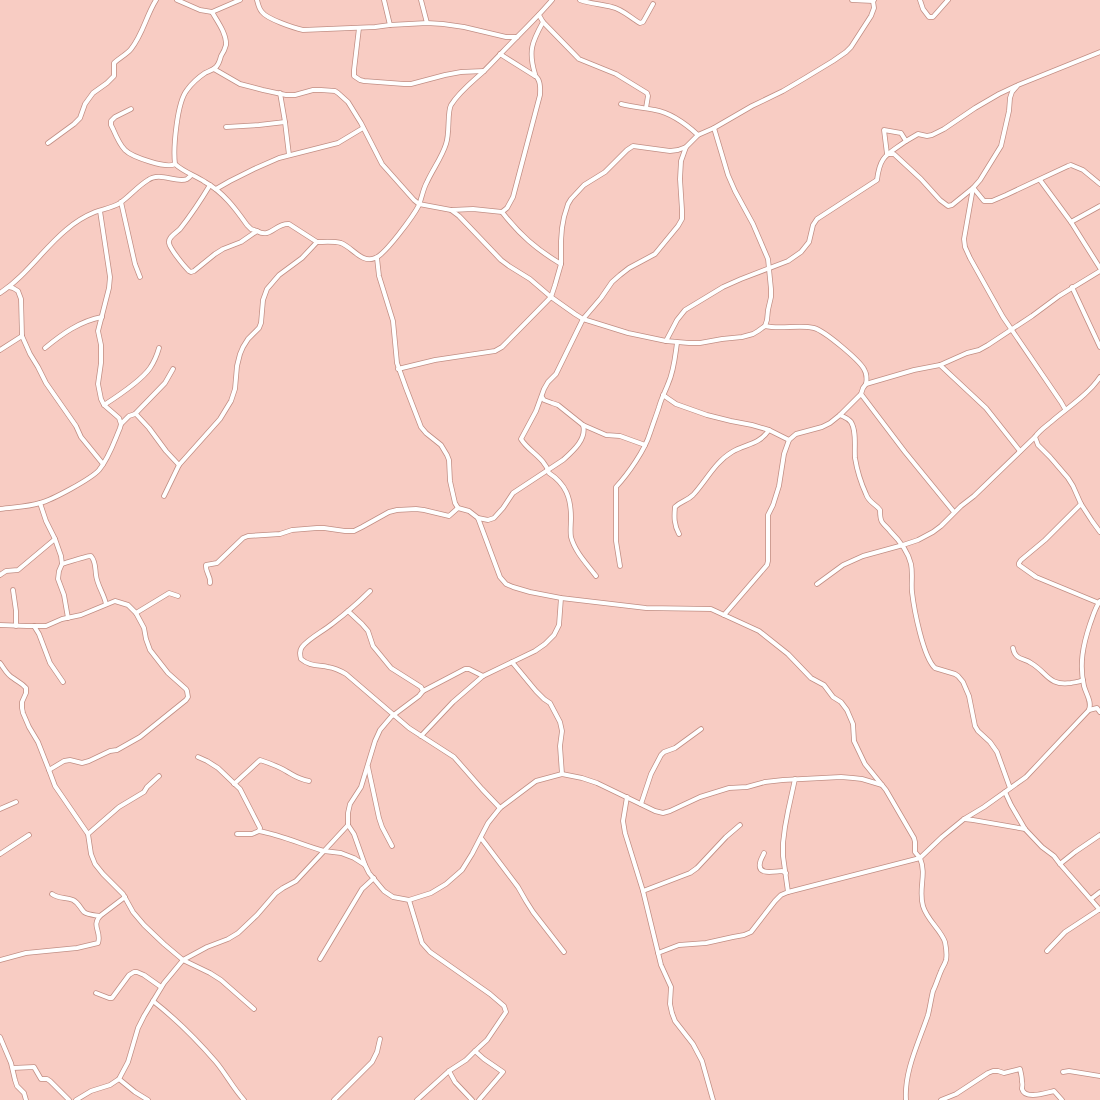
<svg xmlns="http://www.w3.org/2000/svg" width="1100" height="1100" viewBox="0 0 1100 1100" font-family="Helvetica,sans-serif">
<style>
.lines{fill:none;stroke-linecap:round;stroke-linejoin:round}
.street-casing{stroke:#c18e84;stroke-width:5.5}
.street{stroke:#fff;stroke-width:4}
</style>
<rect width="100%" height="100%" fill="#f8ccc3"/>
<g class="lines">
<defs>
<g id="street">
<polyline points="177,0 200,10 212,12 240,0"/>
<path d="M257,0C258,4 259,9 262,12C267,19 294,28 303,30L375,27L390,25L427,23L443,24L464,27L506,37H517"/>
<polyline points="384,0 390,25"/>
<polyline points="421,0 427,23"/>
<path d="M580,0C591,4 601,4 612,7C622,9 631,18 640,23L643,22L653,4"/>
<polyline points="852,0 873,1 874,0"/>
<polyline points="920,0 923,9 929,17 933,17 948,0"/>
<path d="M212,12C217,21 227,34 226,45C225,49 223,53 221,56C220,60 219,64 216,67C213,70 209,71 205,73C199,77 192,83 187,90C177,102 173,148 175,164C185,173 195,175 205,182C223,192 235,208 247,225L251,229L257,231"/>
<polyline points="543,22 579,59 616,74 647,93 648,96 646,108"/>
<polyline points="359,28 354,70 354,76 360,80 364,81 404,84 411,84 445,75 461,72 484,71"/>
<polyline points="500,54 535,76"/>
<path d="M214,69L240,84L263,90L286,95H295L313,90H321L335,91L338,93L348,102L361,123L382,164L414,200L419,204L451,210L473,209L502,212L507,208L513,197L540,95C540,89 541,84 538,79C535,74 536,79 535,74C528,51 532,42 543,22L539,15"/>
<polyline points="1016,86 999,94 975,108 944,129 932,135 927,136 918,134 906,141 901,133 884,130 887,154 894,154 921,179 940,200 948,206 952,205 973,188 975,190 984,201 992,201 1006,195 1068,166 1071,165 1083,170 1100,184"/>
<polyline points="280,93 285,122 289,155"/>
<path d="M621,104C633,107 644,108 655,110C672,113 686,124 698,135"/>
<path d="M131,109L115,117L111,121V125L113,129C116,136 120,145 125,150C132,157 167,169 175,164"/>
<polyline points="226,127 259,125 285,122"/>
<path d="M48,143L74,124L80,118L85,104L93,93L107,83L114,76V63C119,58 126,55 131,49C143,34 146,16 156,0"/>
<polyline points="1040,180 1071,222 1100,268"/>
<path d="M210,185C201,200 191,215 180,229C176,233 168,237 169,243C170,249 184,266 189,271L191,272L194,271L215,254L223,249L241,242L257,231C271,239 275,223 289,224L317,242"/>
<polyline points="216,189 230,181 254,169 279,158 338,143 363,128"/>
<polyline points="121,202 135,264 140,277"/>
<polyline points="451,210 459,216 501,260 509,266 530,279 551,297 575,314 583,319 628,333 666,341 689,343 700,343 722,339 742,337 753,334 758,331 765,326 767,320 768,310 771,297 771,289 768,259 753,224 735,191 728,175 714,128"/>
<path d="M502,212C520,235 536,249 561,264"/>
<polyline points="1071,222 1100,206"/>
<polyline points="377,258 379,276 393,321 397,363 406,388 421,427 426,433 441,445 447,455 449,460 450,481 455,503 458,508 469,511 478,518 500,577 506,584 513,587 530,592 561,598 646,608 711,609 759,631 788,654 811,678 824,685 833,697 841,702 847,710 853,724 854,741 865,764 882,785"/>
<polyline points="9,287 13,288 18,291 21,299 22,336 30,354 38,367 46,383 76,426 81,437 103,464"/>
<polyline points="1072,287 1100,347"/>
<path d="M0,293C26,276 43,249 66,230C74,223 85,216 95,212C103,209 112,208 120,203C130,196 138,186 148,180C160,171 177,184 187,179C187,179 191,176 191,175"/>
<path d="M765,326C782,330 798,324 814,328C825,331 859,360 864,369C867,374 867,379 866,384"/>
<path d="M666,341L677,320L685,310L723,287L741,279L788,261L801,252L809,242L813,225L817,219L877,180C880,155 887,155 906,141"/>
<path d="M45,348C62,334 80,321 102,317"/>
<polyline points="0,350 22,336"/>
<polyline points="940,365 986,408 1020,451"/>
<polyline points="398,369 435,360 495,351 502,347 551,297 555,285 561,264 561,241 562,228 564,217 568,204 571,199 584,185 605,172 627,150 633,146 670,151 678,150 686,147 698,135 714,128 752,106 783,91 805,78 833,61 846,52 851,47 871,16 874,8 873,1 872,0"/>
<path d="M1100,377C1088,395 1067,408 1051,422C1045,427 1039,431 1035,437L1038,445L1050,457L1068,478L1073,486L1081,504L1092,521L1100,532"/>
<polyline points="861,394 905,452 954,512"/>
<polyline points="663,395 676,404 707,415 731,421 752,425 769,430 789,440"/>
<polyline points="542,397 544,400 552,403 558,405 583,425 606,435 620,436 645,445"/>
<path d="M104,405C118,396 141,381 150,368C154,362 157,355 159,348"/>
<polyline points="1065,409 1061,402 1003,317 970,258 965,247 964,239 973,188 980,180 1001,146 1009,111 1010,98 1012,92 1018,85 1100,52"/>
<polyline points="135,414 165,383 173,369"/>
<path d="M840,415C844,417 848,418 851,422C857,432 854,447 855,458C857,470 861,483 866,494C869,503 875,503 880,510C880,514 880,519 882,522C884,525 888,528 890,531C899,540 908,551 911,564C913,574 911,583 912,592C914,609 923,657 935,668L955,674L958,676L963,682L969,696L975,726L978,731L990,742L997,752L1010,788"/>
<polyline points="121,424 129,416 135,414 136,414 149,428 166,451 179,465"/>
<path d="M164,496L179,465L220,419L231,401L235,389L237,366L240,354L243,347L248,339L259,328L261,323L263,300L267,289L279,275L302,258L317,242C324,242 334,241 341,243C352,247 362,264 375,258C385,255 414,215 419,205C422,197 423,189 427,182C433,169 442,157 446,144C450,133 447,112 451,105C459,92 472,82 483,72C494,61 505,49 517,37C529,25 541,13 552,0"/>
<polyline points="40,503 46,521 55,539 61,556 62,564 59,571 58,579 64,595 68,618"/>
<polyline points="1081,504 1045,540 1021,560 1019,563 1019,565 1036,577 1099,603"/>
<path d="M0,509C13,507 27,507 40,503C52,500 91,479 99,470C109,458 114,442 120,428L121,424L119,418L104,405L101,399L98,384L101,363V345L98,331L109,288L110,277L100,211"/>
<path d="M478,518L488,520L494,518L503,508L513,493L563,460C573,451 587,439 583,425"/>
<path d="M679,534C674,525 674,517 675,507C681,501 687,501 693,495C706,481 715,462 732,452C745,444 759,445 769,430"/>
<path d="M62,564C69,562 86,556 91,556C96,562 95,568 96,575C97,585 104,594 106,604"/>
<path d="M620,566L616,541V487C628,474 645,450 650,433C653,424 656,416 659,407C661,399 665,392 668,384C674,371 675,357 677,343"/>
<polyline points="0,575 6,571 18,570 55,539"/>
<path d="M596,576C587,564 575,552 571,537C570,531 571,524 571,518C571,498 566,484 549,473C545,458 528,451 521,439L536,411L544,389L548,382L556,374L583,319L601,298L612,282L620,275L629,268L655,254L678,226L682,219V210L680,179L681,161L686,147"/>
<path d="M210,583C211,576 205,572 206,565L217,563L243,538L248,536L280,534L292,530L317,528H324L345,531H354L362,527L389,512L397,510L416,509L424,510L449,516L458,508"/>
<polyline points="817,584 843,565 863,556 903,545 918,540 933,532 941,526 961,506 974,496 1035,437"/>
<polyline points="13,590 16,611 16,626"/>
<path d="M370,591C358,603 345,614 332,624C322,632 309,638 302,647C299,651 300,655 301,659C309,666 318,665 328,667C335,668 341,671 346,674L409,728L454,757L482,789L500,808"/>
<polyline points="348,611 362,624 368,631 373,646 391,668 421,687 423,691 419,696 391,717 380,730 375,741 361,787 350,804 348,813 348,825 354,834 365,865"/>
<polyline points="724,615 767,565 768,561 768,515 773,505 779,486 784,454 789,440 796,434 822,427 830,423 840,415 861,394 863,388 866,384 914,370 940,365 967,353 979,350 988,345 1032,316 1059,296 1100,271"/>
<polyline points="0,625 27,626 46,626 62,619 81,615 115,601 128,605 136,613 169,593 178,596"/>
<polyline points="34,626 39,634 50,663 63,682"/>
<path d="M1013,648C1015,660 1024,658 1031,663C1048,673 1048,686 1071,683C1076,682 1079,682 1083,680"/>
<polyline points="512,662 536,691 544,699 550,703 560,722 562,731 560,746 562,774"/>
<path d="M0,663C4,668 7,675 13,678C18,682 22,683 26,688V693L22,702V708L23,713L29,727L38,742L49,770L55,786L88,834L91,854L95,864L103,874L123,894L133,912L144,925L164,944L183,960L210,973L221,980L254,1009"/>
<polyline points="423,691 465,669 469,669 483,676"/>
<polyline points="1089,710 1097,708 1100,712"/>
<polyline points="421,736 453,702 483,676 535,651 545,644 554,635 559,625 561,598"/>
<polyline points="198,757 207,761 218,768 240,789 260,828 259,831 252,834 237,834"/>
<polyline points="368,767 379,818 382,827 392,846"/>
<polyline points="49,770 64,761 70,760 82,763 89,761 110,751 117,750 140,737 186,700 188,697 187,691 186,689 168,673 150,650 146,639 144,628 136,613"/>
<path d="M234,784L260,760C269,763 278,766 286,771C295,776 298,779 309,781"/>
<polyline points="1005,792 1011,805 1025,829 1042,847 1054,856 1060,864 1100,910"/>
<polyline points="627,797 623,821 625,833 643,891 661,965 671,987 670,1004 672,1013 675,1021 693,1044 702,1061 713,1100"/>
<polyline points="641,804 651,774 661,755 664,752 675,748 701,729"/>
<polyline points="0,809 16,802"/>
<polyline points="964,819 973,820 1025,829"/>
<path d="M259,831C281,835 303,845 324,851L348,825"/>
<polyline points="88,834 119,807 144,792 147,787 159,776"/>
<polyline points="481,838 518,887 526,901 533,912 564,952"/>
<path d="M764,853C763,856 760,860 760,863C757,876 775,871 782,871L786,873"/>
<polyline points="0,854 29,835"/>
<polyline points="1060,864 1075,852 1100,835"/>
<polyline points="643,891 690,873 697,868 726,837 740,825"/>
<polyline points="788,892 783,856 783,843 785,827 788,811 795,779"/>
<path d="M52,894C59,899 66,897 73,900C79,903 80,908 84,912C88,915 94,915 100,916"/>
<polyline points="1091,899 1100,892"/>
<polyline points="409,900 422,943 430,952 490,994 504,1006 506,1012 487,1040 475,1051 466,1060 449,1071 417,1100"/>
<polyline points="1047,951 1065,932 1100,909"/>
<path d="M658,953L679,945L706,943L733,937L744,935L751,932L775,901L781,895L788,892L920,858C927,875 918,889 923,906C927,920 941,930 945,942C946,947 947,955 946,960C945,964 942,968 941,971C938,978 936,985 933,991C931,999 930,1007 928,1015C919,1042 904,1071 906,1100"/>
<polyline points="320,959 362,889 374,878"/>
<path d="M0,960L26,953L77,948L98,943C102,932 91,926 100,916L125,897"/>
<polyline points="96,993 109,998 112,998 129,975 134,972 137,972 144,975 161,987"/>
<path d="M153,1001C176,1019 197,1040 216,1062C226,1074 233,1088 244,1100"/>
<polyline points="0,1037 11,1063 15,1080 17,1086 24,1093 26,1100"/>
<polyline points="475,1051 484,1059 503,1072 479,1100"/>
<polyline points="13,1068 34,1067 41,1079 47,1079 50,1081 69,1100"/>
<polyline points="449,1071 455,1082 472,1100"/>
<polyline points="1063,1072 1069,1071 1100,1076"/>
<polyline points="119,1079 135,1092 148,1100"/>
<path d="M76,1100L91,1091L110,1085L119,1079L128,1062L138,1028L144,1016L164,983L183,960L207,947L228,939L238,933L257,915L276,893L283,888L296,881L324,851L341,853L354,858L365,865L369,873L384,891L393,897L409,900L431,893L446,884L462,870L472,854L488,823L500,808L536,781L562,774L582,778L597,783L655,811L663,813L670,811L700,797L729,788L747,787L765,782L783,780L841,777L853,778L862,779L882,785L886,790L914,838L915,842V852L920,858L942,837L964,819L984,807L1026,777L1089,710C1092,701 1086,694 1084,686C1079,664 1083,645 1090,624C1093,616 1095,608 1100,601"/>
<polyline points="334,1100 372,1062 377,1052 380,1039"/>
<path d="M941,1100L956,1094L988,1073L993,1071H998L1004,1073L1020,1069C1021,1073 1022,1078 1022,1082C1023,1085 1022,1086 1022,1089C1025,1100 1045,1093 1054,1091L1062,1100"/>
</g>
</defs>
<!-- street casing -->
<use href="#street" class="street-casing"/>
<!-- street -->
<use href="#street" class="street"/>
</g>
</svg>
